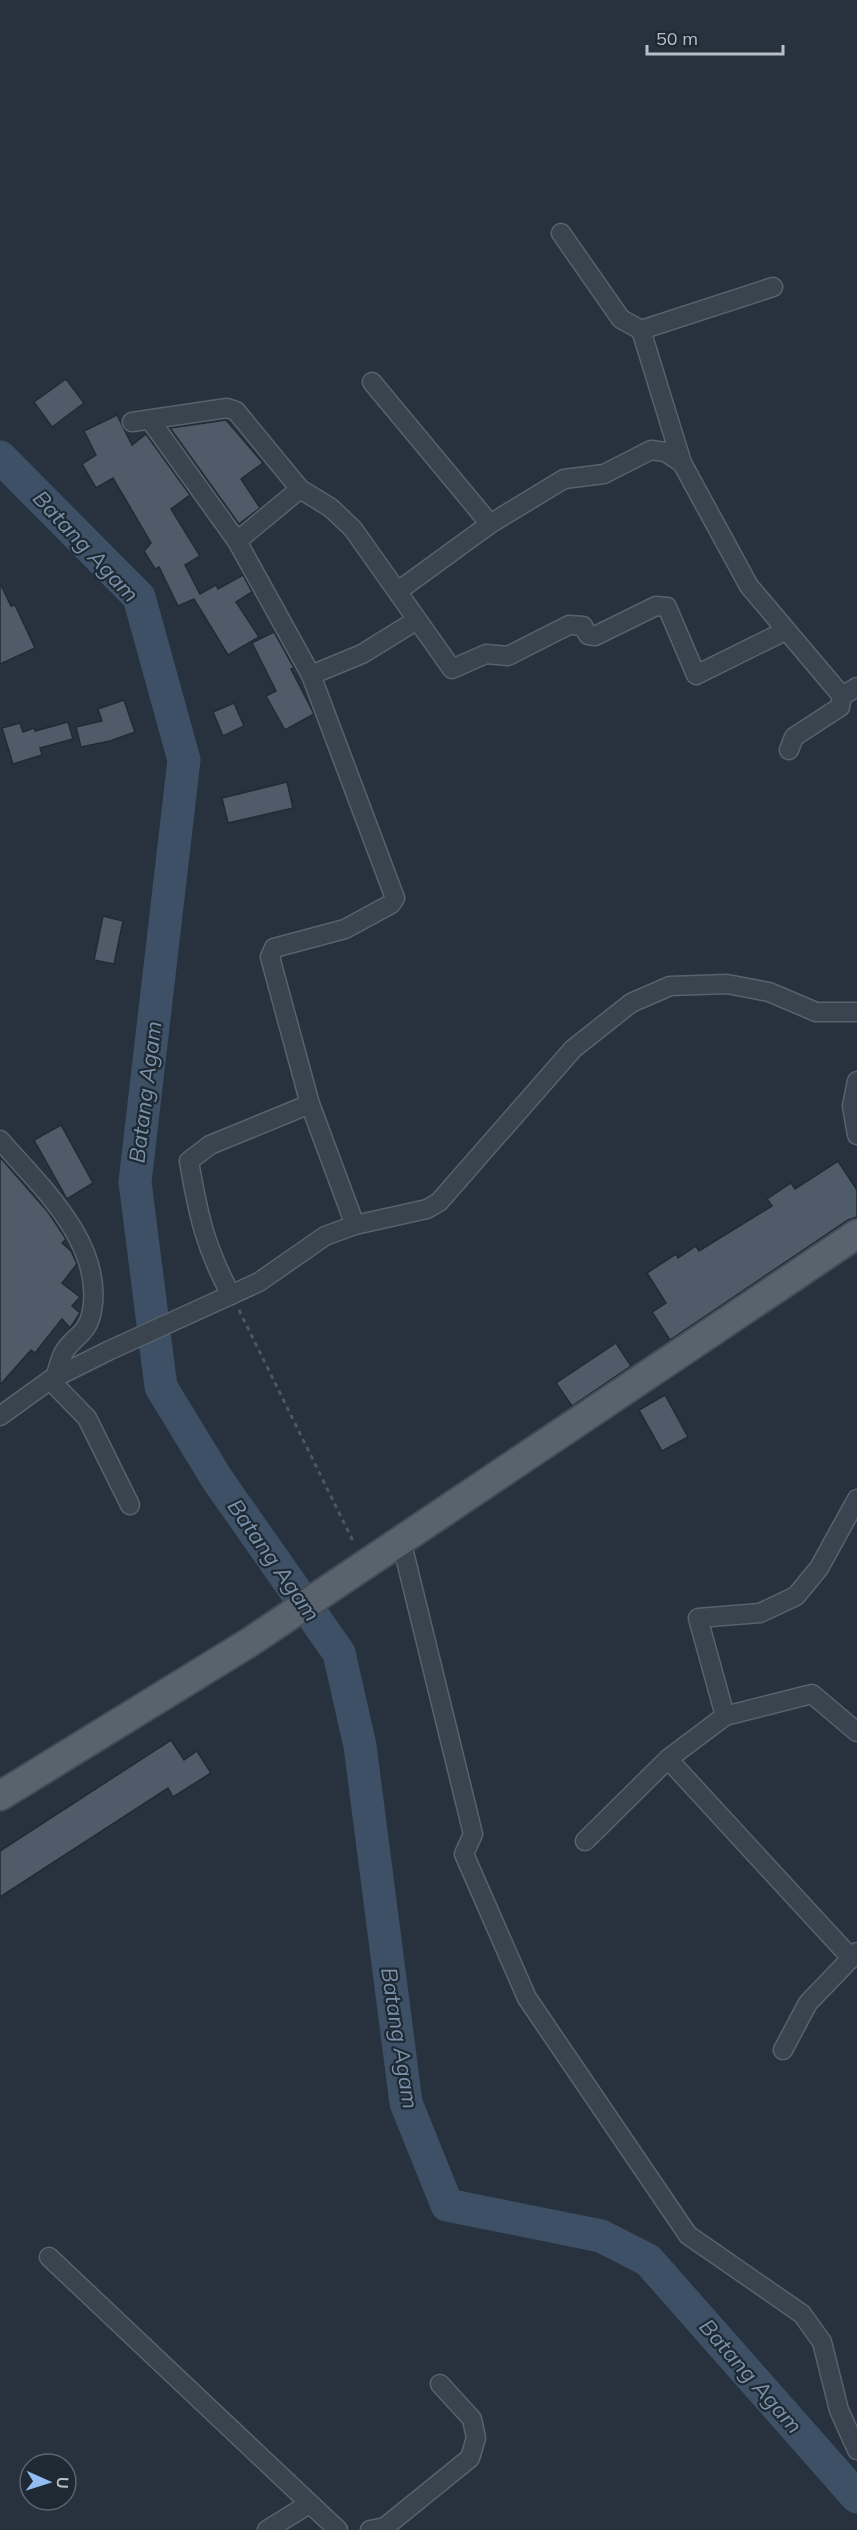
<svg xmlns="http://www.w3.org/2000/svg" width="857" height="2530" viewBox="0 0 857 2530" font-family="Mulish,sans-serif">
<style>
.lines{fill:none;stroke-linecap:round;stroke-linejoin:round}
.river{stroke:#3d5066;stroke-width:33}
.building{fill:#505b69;stroke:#212b35;stroke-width:1.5}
.minor-casing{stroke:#58626c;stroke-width:21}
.primary-casing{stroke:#444d57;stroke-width:32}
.path{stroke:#475a5c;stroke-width:3;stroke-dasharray:4.5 4.5;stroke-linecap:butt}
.minor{stroke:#3a444e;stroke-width:18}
.primary{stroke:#59636e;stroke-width:28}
.labels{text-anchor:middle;stroke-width:4.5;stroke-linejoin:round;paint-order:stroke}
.water-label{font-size:22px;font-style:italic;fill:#7991aa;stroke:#1f2933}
</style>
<rect width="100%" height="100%" fill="#27323e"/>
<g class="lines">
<!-- river -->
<polyline class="river" points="0,457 139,597 184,760 135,1182 161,1387 217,1479 339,1653 360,1746 406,2103 447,2205 601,2236 648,2260 857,2497"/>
</g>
<!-- building -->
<g class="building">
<polygon points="66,379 84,403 52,427 34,402"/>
<polygon points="117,415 132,445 146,434 190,495 171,509 200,556 185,565 200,594 216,585 218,589 243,575 252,592 236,602 259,637 228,655 194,599 178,606 159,567 155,569 144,551 151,543 113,478 96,488 82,464 96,455 84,431"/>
<polygon points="226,420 263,463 241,479 260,508 239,524 170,428"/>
<polygon points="0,583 11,606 15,605 35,648 0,664"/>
<polygon points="274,632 294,668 291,669 314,714 285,730 266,696 276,691 252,643"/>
<polygon points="124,700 135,732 110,741 81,747 76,727 102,721 98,709"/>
<polygon points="234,703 244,726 223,736 213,712"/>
<polygon points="68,722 73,739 40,748 42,755 13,764 2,728 20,723 23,732 34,728 35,731"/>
<polygon points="287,782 293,808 228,823 222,798"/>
<polygon points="103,916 123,921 114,964 94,960"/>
<polygon points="61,1125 93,1183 67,1199 34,1140"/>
<polygon points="0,1157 48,1212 66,1239 62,1243 71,1251 77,1264 62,1283 80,1297 72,1306 80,1313 70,1328 62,1319 35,1353 31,1350 0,1385"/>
<polygon points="838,1161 857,1190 857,1217 848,1220 670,1340 652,1312 666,1303 647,1273 676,1254 678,1258 696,1246 699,1251 772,1206 767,1199 791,1183 795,1189"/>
<polygon points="616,1343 631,1366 572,1406 556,1383"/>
<polygon points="665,1395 688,1437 662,1451 639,1410"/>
<polygon points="171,1740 184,1760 197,1751 211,1773 173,1797 168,1788 0,1897 0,1851"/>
</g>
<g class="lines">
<defs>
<g id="minor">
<polyline points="561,233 621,319 641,330 682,463 749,586 842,696"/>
<polyline points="641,330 773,287"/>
<polyline points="372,382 490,524"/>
<path d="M150,420L237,541L311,675L395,898L391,904L345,929L274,948L270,957L310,1104L210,1145L189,1161C198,1214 205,1247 231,1295"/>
<polyline points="132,422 227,408 236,411 300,489 331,508 353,529 452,669 486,654 508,656 569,625 583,626 588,635 595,636 656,606 667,607 696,675 785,631"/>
<polyline points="237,541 300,489"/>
<polyline points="398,591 490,524 564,479 604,474 651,450 665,452 682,463"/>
<polyline points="311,675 362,654 417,620"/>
<polyline points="789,750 794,737 840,707 842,696 857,687"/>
<polyline points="857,1081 852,1106 857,1135"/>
<polyline points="310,1104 355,1225"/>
<path d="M0,1140C40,1186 104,1243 92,1311C88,1334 73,1337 64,1352C60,1359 58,1369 55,1378"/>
<polyline points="50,1380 87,1418 130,1505"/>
<polyline points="0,1416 50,1380 108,1351 259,1282 325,1236 355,1225 427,1209 439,1202 573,1049 631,1003 670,986 727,984 769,992 816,1012 857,1012"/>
<polyline points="401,1540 473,1834 464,1854 527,1998 688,2235 802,2314 822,2342 839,2410 857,2450"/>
<polyline points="725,1716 698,1618 760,1613 796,1596 819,1568 857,1499"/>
<polyline points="668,1759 851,1958"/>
<polyline points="585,1841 668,1759 725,1716 812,1694 857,1732"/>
<polyline points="783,2050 808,2003 857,1952"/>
<polyline points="49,2257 338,2530"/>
<polyline points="267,2530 309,2504"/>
<polyline points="370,2530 385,2527 470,2458 476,2438 472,2419 440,2384"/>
</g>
<polyline id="primary" points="0,1796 250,1642 857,1234"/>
</defs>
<!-- minor casing -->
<use href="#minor" class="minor-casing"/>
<!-- primary casing -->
<use href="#primary" class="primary-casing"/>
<!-- path -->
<polyline class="path" points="239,1310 354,1543"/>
<!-- minor -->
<use href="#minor" class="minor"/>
<!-- primary -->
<use href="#primary" class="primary"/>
</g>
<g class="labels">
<!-- water labels -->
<g class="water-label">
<text transform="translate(86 546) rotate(47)" y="8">Batang Agam</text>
<text transform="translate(145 1092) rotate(-83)" y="8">Batang Agam</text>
<text transform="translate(274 1560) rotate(55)" y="8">Batang Agam</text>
<text transform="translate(400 2038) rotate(81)" y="8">Batang Agam</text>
<text transform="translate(751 2376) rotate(49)" y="8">Batang Agam</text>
</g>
</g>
<!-- north arrow -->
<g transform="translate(48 2482) rotate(93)"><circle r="28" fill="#1f2933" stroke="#5c656f" stroke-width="1.5"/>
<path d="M0-4.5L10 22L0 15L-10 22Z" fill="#93bcf2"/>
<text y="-9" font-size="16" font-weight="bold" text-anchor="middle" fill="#b7bfc9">U</text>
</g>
<!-- scale -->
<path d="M647 45v9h136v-9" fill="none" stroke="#b7bfc9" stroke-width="3"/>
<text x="656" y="45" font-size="18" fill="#b7bfc9" stroke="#1f2933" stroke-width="4.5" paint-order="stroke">50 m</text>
</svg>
